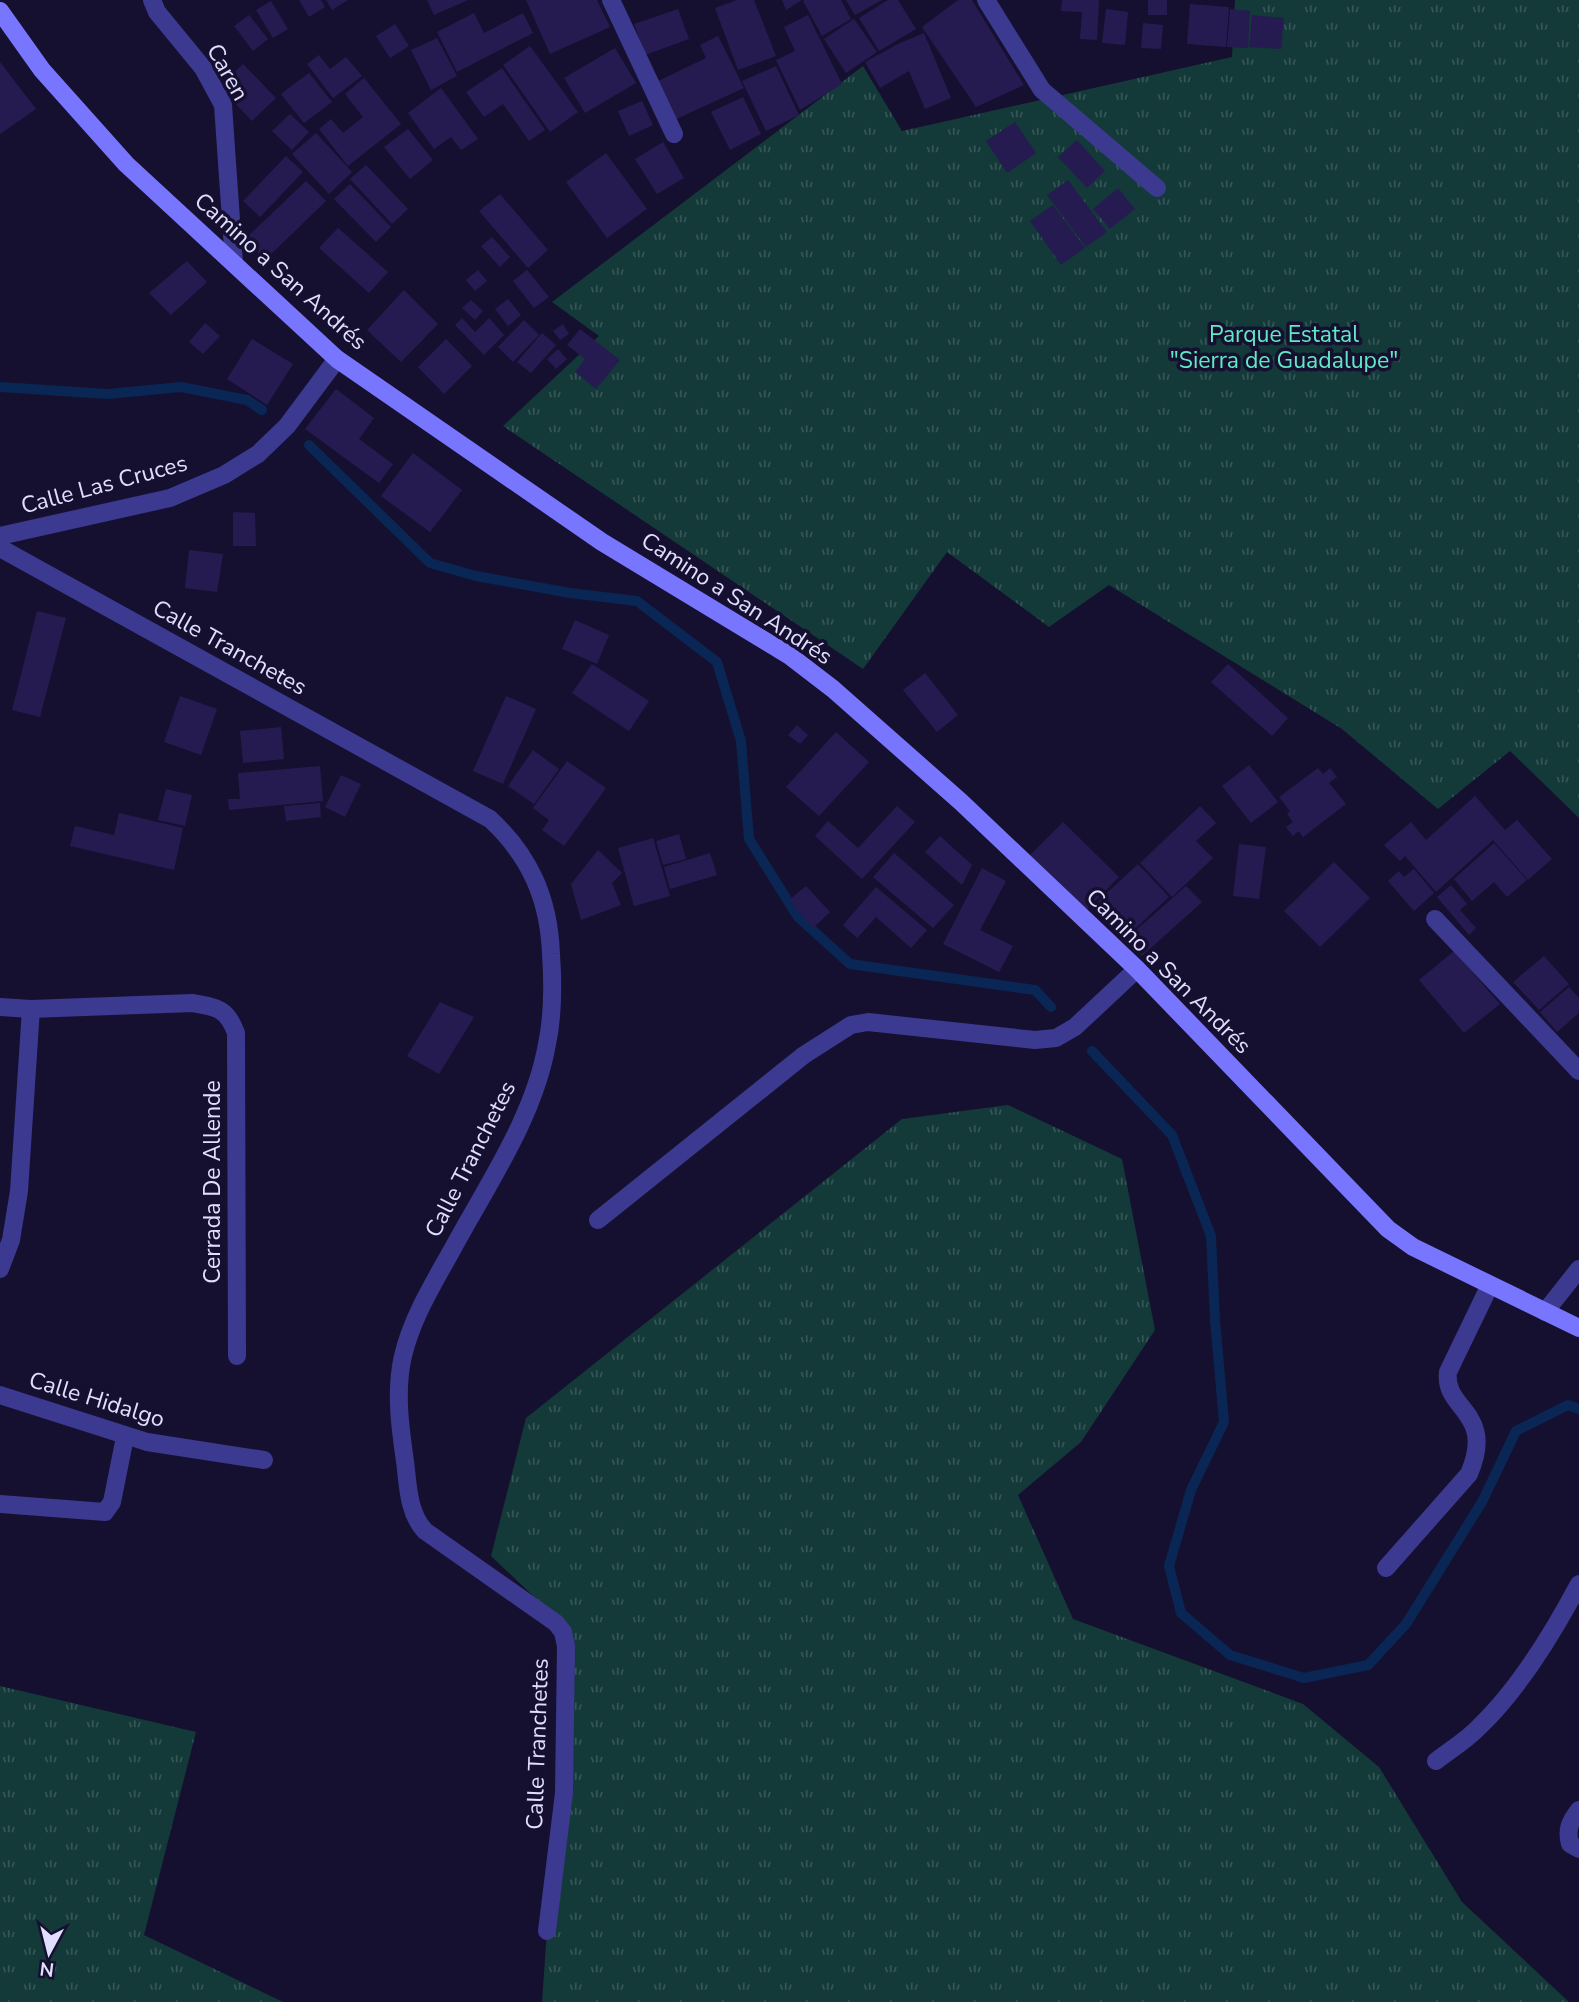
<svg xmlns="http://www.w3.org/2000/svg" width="1579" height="2002" viewBox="0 0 1579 2002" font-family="'Nunito Sans',sans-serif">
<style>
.park{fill:url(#park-tufts)}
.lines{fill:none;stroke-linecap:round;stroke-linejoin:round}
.stream{stroke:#0a2654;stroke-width:10}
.building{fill:#261b51}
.street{stroke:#3c3990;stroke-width:18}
.secondary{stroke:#7875ff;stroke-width:18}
.labels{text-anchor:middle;stroke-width:7;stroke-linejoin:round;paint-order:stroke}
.street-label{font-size:23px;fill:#e2deff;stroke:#15102f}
.park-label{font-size:23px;fill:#61e8c6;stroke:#15102f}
</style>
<defs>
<pattern id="park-tufts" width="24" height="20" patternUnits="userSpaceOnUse" patternTransform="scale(1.75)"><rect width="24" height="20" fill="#133938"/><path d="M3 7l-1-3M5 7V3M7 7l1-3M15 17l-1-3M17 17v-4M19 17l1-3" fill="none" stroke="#355556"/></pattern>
</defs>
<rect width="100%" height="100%" fill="#15102f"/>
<!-- park -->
<g class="park">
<polygon points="1235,0 1579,0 1579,818 1510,751 1438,809 1342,729 1109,585 1049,627 947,552 863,669 503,426 599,336 552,302 863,66 902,131 1232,57"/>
<polygon points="1008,1105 1122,1159 1155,1330 1081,1442 1018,1495 1073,1619 1303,1704 1379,1767 1462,1902 1569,2002 542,2002 568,1629 491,1556 526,1418 902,1119"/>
<polygon points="0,1686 196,1732 144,1935 283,2002 0,2002"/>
</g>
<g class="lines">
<!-- stream -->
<g class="stream">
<polyline points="0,387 108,394 181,387 247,400 262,410"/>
<polyline points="309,445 430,563 476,576 570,593 637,601 717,662 741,741 749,839 798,917 850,964 1035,990 1051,1007"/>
<polyline points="1092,1051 1172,1135 1211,1236 1215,1320 1224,1422 1191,1490 1169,1566 1181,1613 1230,1655 1304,1678 1368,1665 1406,1624 1482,1502 1516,1431 1568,1405 1579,1409"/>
</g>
</g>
<!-- building -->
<g class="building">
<polygon points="299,0 321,0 325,7 309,17"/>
<polygon points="326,0 348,0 332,10"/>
<polygon points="427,0 468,0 434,15"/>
<polygon points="526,0 597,0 610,27 550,54"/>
<polygon points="737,0 754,0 776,56 738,70 715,8"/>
<polygon points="782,0 802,0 786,10"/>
<polygon points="805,0 841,0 851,19 822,36 803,1"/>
<polygon points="846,0 882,0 855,15"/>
<polygon points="888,0 898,0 916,29 879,51 859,18"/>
<polygon points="958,0 972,0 1024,85 976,107 922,27"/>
<polygon points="1062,0 1099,0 1097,40 1080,39 1082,12 1061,11"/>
<rect x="1148" y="0" width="19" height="15"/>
<polygon points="271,1 288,29 273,38 256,10"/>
<polygon points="1190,4 1229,7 1226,47 1187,44"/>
<polygon points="678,9 689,39 645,55 634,24"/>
<polygon points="1106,9 1128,12 1125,45 1102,43"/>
<polygon points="1230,9 1250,11 1248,48 1227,47"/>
<polygon points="474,13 484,33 523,13 533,33 457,72 437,32"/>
<polygon points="249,15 268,39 253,51 234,26"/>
<polygon points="808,15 842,84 800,110 776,60 795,51 784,27"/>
<polygon points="1252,15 1284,18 1281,49 1249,47"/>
<polygon points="854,19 877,52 846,73 824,39"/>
<polygon points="1143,23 1163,25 1161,49 1141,48"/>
<polygon points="395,24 409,46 390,58 376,36"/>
<polygon points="924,33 951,98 925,109 909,71 880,88 865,62 898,44"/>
<polygon points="718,36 744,88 674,120 656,82 706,58 700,45"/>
<polygon points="437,38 457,76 431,90 411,50"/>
<polygon points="530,46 578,112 550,132 503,65"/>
<polygon points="615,48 636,83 585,113 564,78"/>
<polygon points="319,55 330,69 346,57 362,76 333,98 307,64"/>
<polygon points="0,62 36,109 0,134"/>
<polygon points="243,64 276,98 252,121 219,87"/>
<polygon points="776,66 799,115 766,131 742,81"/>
<polygon points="502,68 545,130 529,141 503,104 484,117 466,92"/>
<polygon points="309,73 332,102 304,123 281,94"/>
<polygon points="364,78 401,124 348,166 319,129 331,119 343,133 363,117 345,94"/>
<polygon points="441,88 478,139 461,150 451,137 434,149 408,113"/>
<polygon points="743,97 761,134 730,150 711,112"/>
<polygon points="642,101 653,125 629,136 618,111"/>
<polygon points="290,114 309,132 292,150 272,131"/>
<polygon points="1015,122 1036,153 1007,173 986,141"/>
<polygon points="408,129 433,160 410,179 384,147"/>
<polygon points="316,133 352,172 329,194 292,154"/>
<polygon points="1077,140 1105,171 1087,188 1058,157"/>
<polygon points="663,142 684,178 657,194 635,159"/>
<polygon points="606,153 647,209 607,238 566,182"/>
<polygon points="286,156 303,172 260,217 243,201"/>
<polygon points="366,165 408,209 392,224 350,179"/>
<polygon points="1068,180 1107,232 1086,247 1047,195"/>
<polygon points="306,181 326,201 265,260 245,239"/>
<polygon points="350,184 391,227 376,242 334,199"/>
<polygon points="1118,188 1135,209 1110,229 1093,209"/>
<polygon points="500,194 548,250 528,268 479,211"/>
<polygon points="1053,205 1085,248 1061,265 1030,221"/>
<polygon points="338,228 388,272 369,293 319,248"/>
<polygon points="492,237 510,257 500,267 481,246"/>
<polygon points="187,261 207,282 171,315 149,293"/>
<polygon points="478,270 487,281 475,291 466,280"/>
<polygon points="527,270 549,297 534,308 513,281"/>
<polygon points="404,290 438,324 401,362 367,330"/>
<polygon points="508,299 521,315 508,326 495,309"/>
<polygon points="471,300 483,311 475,320 462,308"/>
<polygon points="462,318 475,332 489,318 504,335 484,355 455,325"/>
<polygon points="524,320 539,335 513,362 498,347"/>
<polygon points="205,323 220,336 203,354 189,342"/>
<polygon points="563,324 569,334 560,340 553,331"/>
<polygon points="580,329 620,360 596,389 575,372 585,359 567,345"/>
<polygon points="542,333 556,345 531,373 517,362"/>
<polygon points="252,339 293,364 267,405 227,379"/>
<polygon points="446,339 472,366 444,394 418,367"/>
<polygon points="558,349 567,359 556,369 547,359"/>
<polygon points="336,389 374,418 359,439 393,464 379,483 305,429"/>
<polygon points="413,453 462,490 430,532 381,496"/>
<polygon points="233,512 255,513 256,546 233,546"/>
<polygon points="189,550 223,554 217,592 185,588"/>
<polygon points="37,611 66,618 40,717 12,710"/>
<polygon points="575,620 609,635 597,664 562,649"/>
<polygon points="592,664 649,701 629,731 572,693"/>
<polygon points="1228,664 1288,718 1272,736 1211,682"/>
<polygon points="925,673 958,715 937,732 903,690"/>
<polygon points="180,696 217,709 201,755 164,742"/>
<polygon points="506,696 536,709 503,784 473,771"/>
<polygon points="797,725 808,735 800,744 788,735"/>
<polygon points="281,727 284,759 243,763 240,731"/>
<polygon points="836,732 869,762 819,816 786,787"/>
<polygon points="533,750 559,769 534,804 508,786"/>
<polygon points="567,761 606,788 564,846 542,830 549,820 533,808"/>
<polygon points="1249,765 1278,802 1251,823 1222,786"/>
<polygon points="320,766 323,801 229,810 228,799 240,799 238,773"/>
<polygon points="1318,768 1323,774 1330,768 1337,777 1329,783 1346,804 1303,837 1299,831 1293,836 1286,827 1293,822 1287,814 1290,811 1279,797"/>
<polygon points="341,775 361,784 345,817 325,807"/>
<polygon points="166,789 192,795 185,826 158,820"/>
<polygon points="1475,796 1505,830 1517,820 1552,859 1528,880 1493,840 1436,892 1405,856 1400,861 1384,845 1411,822 1426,840"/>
<polygon points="320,803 321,817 286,821 284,806"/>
<polygon points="897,806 915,822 862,879 815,836 828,821 858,848"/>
<polygon points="1200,806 1216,823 1196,841 1213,858 1172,897 1140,863"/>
<polygon points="119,813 183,828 174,870 70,846 75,826 114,835"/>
<polygon points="1063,822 1119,877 1086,910 1030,855"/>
<polygon points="679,834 686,859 663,865 656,841"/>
<polygon points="940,836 972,865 962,885 925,852"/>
<polygon points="653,838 670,896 634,906 618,848"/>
<polygon points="1494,843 1527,880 1507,897 1494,882 1472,901 1454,879"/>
<polygon points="1239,844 1266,847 1259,899 1233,896"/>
<polygon points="598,850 622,873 612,883 621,905 581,920 571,884"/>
<polygon points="710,853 717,875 670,889 664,867"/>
<polygon points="894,853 954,905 933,928 873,877"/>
<polygon points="1334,862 1370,898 1320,947 1284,911"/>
<polygon points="1138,864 1169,897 1126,937 1095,904"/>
<polygon points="982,868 1006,881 980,930 1013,946 999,972 943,944"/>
<polygon points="1414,869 1434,893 1414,911 1388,881 1399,871 1404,877"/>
<polygon points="1451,885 1467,904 1460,910 1476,928 1469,935 1437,897"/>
<polygon points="806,886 830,912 813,928 789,900"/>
<polygon points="1186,886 1202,902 1142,956 1126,939"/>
<polygon points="876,887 927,930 911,948 876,917 857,938 843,925"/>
<polygon points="1454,951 1500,1004 1464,1033 1419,980"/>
<polygon points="1544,956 1569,984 1539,1010 1513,982"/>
<polygon points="1569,987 1579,998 1579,1013 1557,1032 1540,1012"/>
<polygon points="440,1002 474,1017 439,1074 407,1056"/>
</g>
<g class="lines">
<!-- street -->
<g class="street">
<polyline points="152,0 157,12 203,68 223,105 234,263"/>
<polyline points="611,0 674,134"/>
<polyline points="986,0 1042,90 1157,188"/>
<polyline points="0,536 170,498 224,475 258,454 287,426 337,359"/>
<path d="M0,548L490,819C530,856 549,899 551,954C553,983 553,1016 547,1044C534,1118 487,1185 452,1250C433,1284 412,1318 403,1356C395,1390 400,1427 405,1461C408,1485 408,1513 425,1531L556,1623L563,1632L566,1646L564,1793L547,1931"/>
<polyline points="1435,919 1579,1071"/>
<path d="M0,1007L31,1009L192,1003C216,1007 227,1008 236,1033L237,1356"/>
<polyline points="598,1220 804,1055 851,1025 868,1022 1035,1040 1056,1038 1075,1027 1137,969"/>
<polyline points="0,1269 11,1240 19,1191 31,1009"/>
<polyline points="1545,1312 1579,1269"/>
<polyline points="0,1395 147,1442 264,1460"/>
<polyline points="0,1504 105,1512 112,1502 125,1437"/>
<path d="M1386,1568L1469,1474C1496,1411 1443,1410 1448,1372L1490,1285"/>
<path d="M1436,1761C1450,1750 1467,1740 1479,1727C1518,1690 1554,1631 1579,1584"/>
<path d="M1579,1810C1570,1822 1566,1829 1570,1844L1579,1849"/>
</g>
<!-- secondary -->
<polyline class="secondary" points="0,11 42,70 126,164 337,359 602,542 790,656 833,689 961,802 1137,969 1388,1229 1413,1247 1579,1328"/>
</g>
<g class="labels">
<!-- street labels -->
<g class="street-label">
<text transform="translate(228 72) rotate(61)" y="8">Caren</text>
<text transform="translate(281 271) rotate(42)" y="8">Camino a San Andrés</text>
<text transform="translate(104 484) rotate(-15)" y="8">Calle Las Cruces</text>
<text transform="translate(737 598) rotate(33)" y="8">Camino a San Andrés</text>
<text transform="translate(230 647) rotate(29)" y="8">Calle Tranchetes</text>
<text transform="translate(1169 971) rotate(45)" y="8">Camino a San Andrés</text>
<text transform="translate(470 1159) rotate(-63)" y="8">Calle Tranchetes</text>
<text transform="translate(212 1182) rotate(-90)" y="8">Cerrada De Allende</text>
<text transform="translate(97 1399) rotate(17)" y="8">Calle Hidalgo</text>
<text transform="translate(537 1744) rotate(-88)" y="8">Calle Tranchetes</text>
</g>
<!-- park labels -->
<g class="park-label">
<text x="1284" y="342">Parque Estatal<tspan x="1284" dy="26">"Sierra de Guadalupe"</tspan></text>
</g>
</g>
<!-- north arrow -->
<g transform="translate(49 1953) rotate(187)" stroke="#15102f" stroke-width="5" paint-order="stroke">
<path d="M0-5L12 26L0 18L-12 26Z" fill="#e2deff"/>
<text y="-10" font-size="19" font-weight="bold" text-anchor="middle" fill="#e2deff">N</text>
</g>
</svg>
